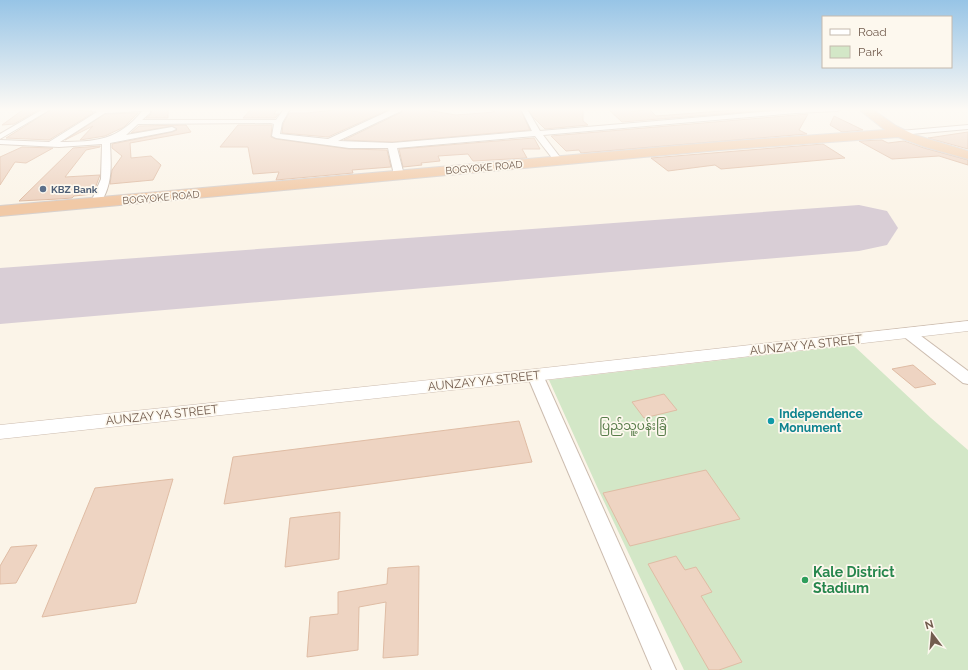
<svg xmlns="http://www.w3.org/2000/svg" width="968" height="670" viewBox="0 0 968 670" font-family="Raleway,'Noto Sans Myanmar',sans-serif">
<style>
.green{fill:#d3e7c7}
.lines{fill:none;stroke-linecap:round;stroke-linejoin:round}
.runway{fill:#d9ced6;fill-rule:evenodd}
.building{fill:#eed4c2;stroke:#dfbca4}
.minor-casing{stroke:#ccbcaf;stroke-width:2}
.tertiary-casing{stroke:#ccbcaf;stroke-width:1}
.trunk-casing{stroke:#d8d1cd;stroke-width:2}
.minor{fill:#fff;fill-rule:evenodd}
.tertiary{fill:#fff;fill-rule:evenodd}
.trunk{fill:#f1c9a6;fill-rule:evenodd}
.service-dot{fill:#5c6f8a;stroke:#fdf8ee;stroke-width:1.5}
.culture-dot{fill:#0f9aa8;stroke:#fdf8ee;stroke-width:1.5}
.leisure-dot{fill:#2e9e5b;stroke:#fdf8ee;stroke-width:1.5}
.labels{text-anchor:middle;stroke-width:3.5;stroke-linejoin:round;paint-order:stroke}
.far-street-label{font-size:10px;fill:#725c4e;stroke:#fdf8ee}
.far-service-label{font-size:10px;font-weight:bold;fill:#4e5e75;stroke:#fdf8ee;text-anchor:start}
.street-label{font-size:12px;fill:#725c4e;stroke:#fdf8ee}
.culture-label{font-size:12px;font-weight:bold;fill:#0d838f;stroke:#fdf8ee;text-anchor:start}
.park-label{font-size:12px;fill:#587c4a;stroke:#fdf8ee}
.near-leisure-label{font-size:14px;font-weight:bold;fill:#27864d;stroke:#fdf8ee;text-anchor:start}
</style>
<rect width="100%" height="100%" fill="#fbf4e8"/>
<!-- green -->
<polygon class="green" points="853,345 931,418 968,450 968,670 684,670 599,491 549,380"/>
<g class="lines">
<!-- runway -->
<polygon class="runway" points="859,205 887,211 898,228 887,245 859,251 0,324 0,268"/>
</g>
<!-- building -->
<g class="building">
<polygon points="24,109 40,109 14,124 2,125"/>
<polygon points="52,109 90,111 93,113 49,140 6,138"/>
<polygon points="152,109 168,109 168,118 146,118 151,114"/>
<polygon points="251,109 277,109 274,114 279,114 275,118 243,118"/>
<polygon points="334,109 390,109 328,137 282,133 283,124 289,113 307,113 334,110"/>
<polygon points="402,109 421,109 456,115 495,112 489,109 520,109 530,130 392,142 344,140 402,112"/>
<polygon points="528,109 583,109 583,121 588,125 545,129 533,117"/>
<polygon points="608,109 628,109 631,111 650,110 656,116 747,109 784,109 622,122"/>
<polygon points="138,113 124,127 105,136 80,140 93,126 65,140 105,114"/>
<polygon points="808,114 799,130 807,134 581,153 579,150 566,151 551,136"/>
<polygon points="834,116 863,130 842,132 830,125"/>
<polygon points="186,125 191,132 130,143 131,158 151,156 161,165 153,180 110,184 112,170 122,156 112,148 112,144 172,132 177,130 172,126 131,133 139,126"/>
<polygon points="238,125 272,125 271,137 276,139 349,149 387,150 391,167 352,170 353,173 276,180 279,172 253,174 248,147 220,147"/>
<polygon points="968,132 968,149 928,138"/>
<polygon points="534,138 540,149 522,149 527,158 473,161 468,154 438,156 440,161 421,163 422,165 403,167 399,149"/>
<polygon points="882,140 888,143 904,141 924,148 968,160 968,165 939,156 892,159 859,141"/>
<polygon points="823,144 845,158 721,169 715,165 668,171 651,158"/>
<polygon points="100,146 100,147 86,150 65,177 100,175 93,194 74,196 72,198 58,199 19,201 73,148"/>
<polygon points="22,147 53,148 26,163 15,162 0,185 0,157"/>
<polygon points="913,365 936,384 915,388 892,369"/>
<polygon points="664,394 677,410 644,418 632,402"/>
<polygon points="519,421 532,462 224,504 233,457"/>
<polygon points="706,470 740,519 630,546 603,493"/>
<polygon points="173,479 136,603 42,617 95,488"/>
<polygon points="340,512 339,559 285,567 290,518"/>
<polygon points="37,545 16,583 0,584 0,566 11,547"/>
<polygon points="676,556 685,570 696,567 712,592 701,596 742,662 719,670 709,670 648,564"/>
<polygon points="419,566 418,655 383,658 386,602 359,607 358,650 307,657 310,617 338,614 338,592 387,584 388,568"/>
</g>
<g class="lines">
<defs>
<g id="minor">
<polygon points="43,109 51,109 0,139 0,134"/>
<path d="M92,109H150V113L142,120H276L284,109H290L282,123L280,134L328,139L393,109H401V111L338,141L392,143L532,131L521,109H527L540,131L796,109H841L837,111L796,113L543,135L563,161L559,164L556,163L535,136L397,148L404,175L399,178L394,175L388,148H349L276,138L272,136L274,124L271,123L138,124L126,135L172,127L176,129L172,131L110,143C111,165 113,184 100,204L96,205L91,202L101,179L102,144L59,147L0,144V140L49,142L97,112L92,111ZM142,111C119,140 96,142 60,142L105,113Z"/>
<polygon points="968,125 968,129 900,135 896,133 900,131"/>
<polygon points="908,329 913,330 968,371 968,384 963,383 903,336 901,333 903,330"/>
<polygon points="535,370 540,371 543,375 676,670 652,670 527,375 530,371"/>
</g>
<polygon id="tertiary" points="968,321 968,331 535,381 0,439 0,425 535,369"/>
<polygon id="trunk" points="860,109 872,109 896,126 915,135 968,151 968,159 925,147 898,137 720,150 0,216 0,206 720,142 885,130 861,111"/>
</defs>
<!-- minor casing -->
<use href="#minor" class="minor-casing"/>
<!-- tertiary casing -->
<use href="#tertiary" class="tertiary-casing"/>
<!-- trunk casing -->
<use href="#trunk" class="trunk-casing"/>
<!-- minor -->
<use href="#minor" class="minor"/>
<!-- tertiary -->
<use href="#tertiary" class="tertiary"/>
<!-- trunk -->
<use href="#trunk" class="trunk"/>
</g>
<!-- sky -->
<linearGradient id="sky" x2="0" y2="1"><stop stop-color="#97c4e6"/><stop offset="0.54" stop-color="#fdfaf5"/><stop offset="1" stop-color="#fdfaf5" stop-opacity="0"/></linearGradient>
<rect width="968" height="202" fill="url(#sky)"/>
<!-- markers -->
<circle class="service-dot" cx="43" cy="189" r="4"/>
<circle class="culture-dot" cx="771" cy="421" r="4"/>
<circle class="leisure-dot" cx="805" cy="580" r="4"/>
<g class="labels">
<!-- far-street labels -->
<g class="far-street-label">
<text transform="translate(484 167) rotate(-5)" y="4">BOGYOKE ROAD</text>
<text transform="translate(161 197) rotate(-5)" y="4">BOGYOKE ROAD</text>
</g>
<!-- far-service labels -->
<g class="far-service-label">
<text x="51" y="193">KBZ Bank</text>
</g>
<!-- street labels -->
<g class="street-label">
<text transform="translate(806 345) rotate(-6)" y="4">AUNZAY YA STREET</text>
<text transform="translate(484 381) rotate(-6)" y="4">AUNZAY YA STREET</text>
<text transform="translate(162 415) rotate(-6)" y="4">AUNZAY YA STREET</text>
</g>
<!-- culture labels -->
<g class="culture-label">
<text x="779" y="418">Independence<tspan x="779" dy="14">Monument</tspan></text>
</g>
<!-- park labels -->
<g class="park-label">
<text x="633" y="430">ပြည်သူ့ပန်းခြံ</text>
</g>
<!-- near-leisure labels -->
<g class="near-leisure-label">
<text x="813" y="577">Kale District<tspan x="813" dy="16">Stadium</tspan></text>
</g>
</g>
<!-- legend -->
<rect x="822" y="16" width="130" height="52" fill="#fdf8ee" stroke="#c5baae"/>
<rect x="830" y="29" width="20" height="6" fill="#ffffff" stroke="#c5baae"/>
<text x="858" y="36" font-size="12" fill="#725c4e">Road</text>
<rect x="830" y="46" width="20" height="12" fill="#d3e7c7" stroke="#c5baae"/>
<text x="858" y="56" font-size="12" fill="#725c4e">Park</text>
<!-- north arrow -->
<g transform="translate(932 634) rotate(344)" stroke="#fdf8ee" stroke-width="3" paint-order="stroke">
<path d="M0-3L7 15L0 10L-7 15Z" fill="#725c4e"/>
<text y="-6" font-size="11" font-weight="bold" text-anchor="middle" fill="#725c4e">N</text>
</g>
</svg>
